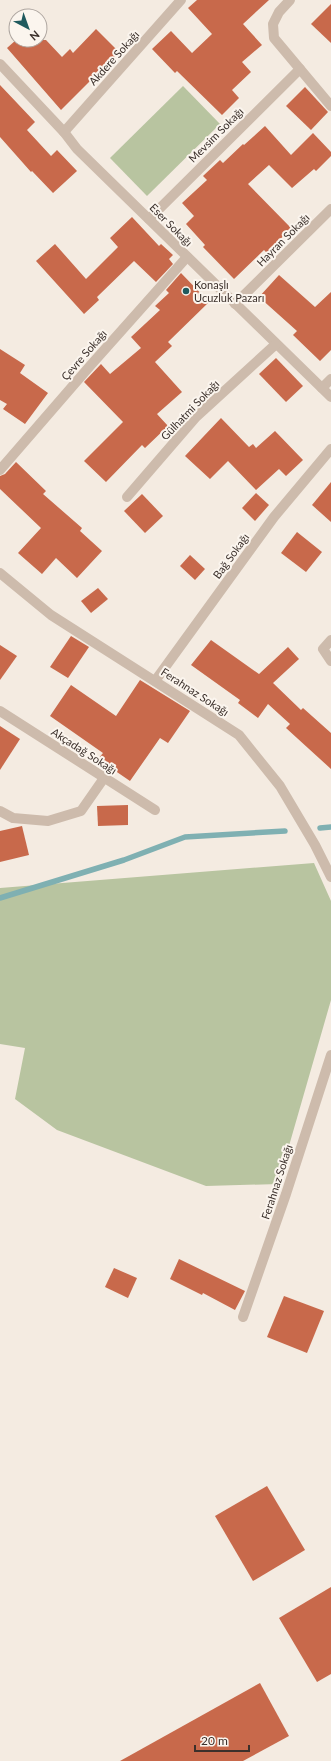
<svg xmlns="http://www.w3.org/2000/svg" width="331" height="1761" viewBox="0 0 331 1761" font-family="Lato,sans-serif">
<style>
.green{fill:#b8c4a0}
.lines{fill:none;stroke-linecap:round;stroke-linejoin:round}
.stream{stroke:#7fb0b2;stroke-width:5.5}
.building{fill:#c8694b}
.minor{stroke:#cdbbac;stroke-width:10}
.poi-dot{fill:#1f5a5e;stroke:#fbf5ee;stroke-width:1.5}
.labels{text-anchor:middle;stroke-width:4;stroke-linejoin:round;paint-order:stroke}
.street-label{font-size:11px;fill:#3b302b;stroke:#fbf5ee}
.poi-label{font-size:11px;fill:#3b302b;stroke:#fbf5ee;text-anchor:start}
</style>
<rect width="100%" height="100%" fill="#f4ebe1"/>
<!-- green -->
<g class="green">
<polygon points="183,86 220,124 147,196 110,158"/>
<polygon points="314,863 331,901 331,1000 278,1184 206,1186 57,1130 15,1099 25,1048 0,1044 0,888"/>
</g>
<g class="lines">
<!-- stream -->
<g class="stream">
<polyline points="320,828 331,827"/>
<polyline points="0,898 124,860 185,837 285,831"/>
</g>
</g>
<!-- building -->
<g class="building">
<polygon points="197,0 269,0 243,24 262,45 242,62 251,72 232,90 239,98 222,115 177,71 175,73 152,49 171,31 192,53 212,34 188,8"/>
<polygon points="331,4 331,43 311,24"/>
<polygon points="96,29 119,52 61,110 7,48 16,40 46,40 62,57 70,49 73,53"/>
<polygon points="0,85 35,122 27,130 51,156 57,150 77,171 53,193 32,171 31,172 0,137"/>
<polygon points="305,87 328,112 311,130 286,106"/>
<polygon points="265,126 291,155 313,133 331,152 331,156 316,171 314,169 292,188 269,165 248,184 291,228 267,253 264,250 234,279 203,247 205,245 186,224 194,216 182,203 207,180 203,176 220,160 223,163 243,144 244,145"/>
<polygon points="132,217 159,246 161,244 173,255 169,259 173,264 156,282 134,261 97,297 99,300 84,314 36,261 55,244 86,279 118,247 110,238"/>
<polygon points="181,273 209,302 168,342 172,346 155,362 182,392 157,414 168,426 145,448 142,445 106,482 84,461 123,422 84,382 101,364 110,374 141,348 131,337 160,310 155,306 169,293 166,290"/>
<polygon points="279,275 315,307 331,292 331,350 320,361 293,335 297,331 259,297"/>
<polygon points="0,349 25,365 20,373 48,393 25,424 3,409 7,404 0,400"/>
<polygon points="276,358 303,386 286,402 259,374"/>
<polygon points="221,418 249,447 253,444 256,448 275,431 303,460 286,476 279,469 256,490 228,461 210,479 185,456"/>
<polygon points="16,462 46,491 43,494 82,528 80,531 102,551 77,578 56,558 42,574 18,553 41,528 0,489 0,476 5,474"/>
<polygon points="331,482 331,522 312,505"/>
<polygon points="256,493 269,505 255,521 242,508"/>
<polygon points="142,494 163,516 145,533 124,511"/>
<polygon points="297,532 322,552 306,572 281,553"/>
<polygon points="190,555 205,569 195,580 180,566"/>
<polygon points="98,588 108,599 91,613 81,601"/>
<polygon points="71,636 89,647 68,678 50,667"/>
<polygon points="211,640 259,674 288,647 299,659 273,683 301,710 303,708 331,733 331,769 286,728 290,724 268,704 258,718 238,703 240,700 191,665"/>
<polygon points="0,645 17,656 0,680"/>
<polygon points="140,680 190,711 168,743 160,738 130,781 98,759 103,753 50,716 71,685 116,716"/>
<polygon points="0,726 20,739 0,770"/>
<polygon points="128,805 128,825 98,826 97,806"/>
<polygon points="22,826 29,855 0,862 0,831"/>
<polygon points="179,1259 245,1291 235,1310 203,1293 202,1295 170,1279"/>
<polygon points="114,1268 137,1278 128,1298 105,1287"/>
<polygon points="284,1296 324,1311 307,1353 267,1337"/>
<polygon points="267,1486 305,1550 253,1581 215,1516"/>
<polygon points="331,1587 331,1674 317,1682 279,1618"/>
<polygon points="260,1683 289,1736 243,1761 120,1761"/>
</g>
<g class="lines">
<!-- minor -->
<g class="minor">
<polyline points="290,0 279,12 273,24 274,38 331,106"/>
<polyline points="0,64 64,132 77,149 331,397"/>
<polyline points="64,132 181,0"/>
<polyline points="149,219 300,69"/>
<polyline points="235,304 331,209"/>
<polyline points="322,388 331,379"/>
<polyline points="0,470 90,366 187,257"/>
<polyline points="127,497 196,417 276,344"/>
<polyline points="0,573 51,615 239,735 280,786 315,845 331,877"/>
<polyline points="331,640 323,649 331,661"/>
<polyline points="155,681 274,517 331,449"/>
<polyline points="0,711 155,810"/>
<polyline points="0,811 13,818 48,821 81,811 104,778"/>
<polyline points="243,1317 286,1194 331,1055"/>
</g>
</g>
<!-- markers -->
<circle class="poi-dot" cx="186" cy="291" r="4"/>
<g class="labels">
<!-- street labels -->
<g class="street-label">
<text transform="translate(114 58) rotate(-48)" y="4">Akdere Sokağı</text>
<text transform="translate(216 135) rotate(-45)" y="4">Mevsim Sokağı</text>
<text transform="translate(171 225) rotate(45)" y="4">Eser Sokağı</text>
<text transform="translate(283 240) rotate(-45)" y="4">Hayran Sokağı</text>
<text transform="translate(84 355) rotate(-49)" y="4">Çevre Sokağı</text>
<text transform="translate(190 410) rotate(-46)" y="4">Gülhatmi Sokağı</text>
<text transform="translate(231 556) rotate(-54)" y="4">Bağ Sokağı</text>
<text transform="translate(195 692) rotate(33)" y="4">Ferahnaz Sokağı</text>
<text transform="translate(84 751) rotate(33)" y="4">Akçadağ Sokağı</text>
<text transform="translate(277 1182) rotate(-72)" y="4">Ferahnaz Sokağı</text>
</g>
<!-- poi labels -->
<g class="poi-label">
<text x="194" y="289">Konaşlı<tspan x="194" dy="13">Ucuzluk Pazarı</tspan></text>
</g>
</g>
<!-- north arrow -->
<g transform="translate(28 28) rotate(139)"><circle r="19" fill="#fbf5ee" stroke="#aea6a0"/>
<path d="M0-3L7 15L0 10L-7 15Z" fill="#1f5a5e"/>
<text y="-6" font-size="11" font-weight="bold" text-anchor="middle" fill="#3b302b">N</text>
</g>
<!-- scale -->
<path d="M195 1745v6h54v-6" fill="none" stroke="#3b302b" stroke-width="2"/>
<text x="201" y="1745" font-size="12" fill="#3b302b" stroke="#fbf5ee" stroke-width="3" paint-order="stroke">20 m</text>
</svg>
